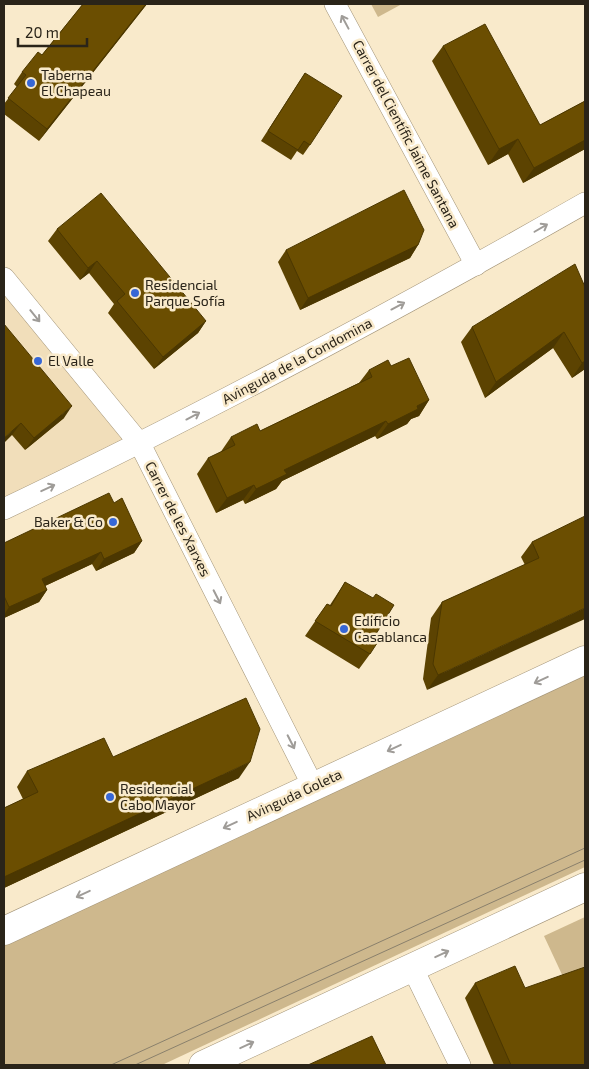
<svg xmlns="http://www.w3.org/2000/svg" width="589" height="1069" viewBox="0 0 589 1069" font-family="'Exo 2',sans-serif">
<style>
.built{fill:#f1deba}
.green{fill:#ceb88d}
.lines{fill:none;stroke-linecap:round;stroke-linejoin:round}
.minor-casing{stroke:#a39478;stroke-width:22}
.secondary-casing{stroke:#a39478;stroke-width:29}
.minor{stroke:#fff;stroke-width:21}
.secondary{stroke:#fff;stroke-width:28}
.tram{stroke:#8a806c;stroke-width:1}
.wall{fill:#5c4301}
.shaded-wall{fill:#4b3701}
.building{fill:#6b4e01;stroke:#4b3701}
.oneway{stroke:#9f9c98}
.poi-dot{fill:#3767d6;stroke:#f9eacb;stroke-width:2}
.labels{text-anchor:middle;stroke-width:5;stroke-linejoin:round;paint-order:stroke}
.poi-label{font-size:14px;fill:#2a2419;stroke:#f9eacb;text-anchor:start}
.street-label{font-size:14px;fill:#2a2419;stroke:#f9eacb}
</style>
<rect width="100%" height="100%" fill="#f9eacb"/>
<!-- built -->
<polygon class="built" points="4,278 140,444 4,509"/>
<!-- green -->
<g class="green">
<polygon points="371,4 402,4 378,17"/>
<polygon points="585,671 585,867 162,1065 4,1065 4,944"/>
<polygon points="585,917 585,971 565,981 544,936"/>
</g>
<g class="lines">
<defs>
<g id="minor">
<polyline points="335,4 476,265"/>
<polyline points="4,278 140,444 313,786"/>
<path d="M4,509C202,415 395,311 585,203"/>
<polyline points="412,967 460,1065"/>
</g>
<g id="secondary">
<polyline points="4,931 585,660"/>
<polyline points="203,1065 585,887"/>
</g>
</defs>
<!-- minor casing -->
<use href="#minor" class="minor-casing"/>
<!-- secondary casing -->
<use href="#secondary" class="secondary-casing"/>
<!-- minor -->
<use href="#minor" class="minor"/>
<!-- secondary -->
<use href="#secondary" class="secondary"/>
<!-- tram -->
<g class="tram">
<polyline points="111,1065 585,848"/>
<polyline points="135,1065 585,860"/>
</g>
</g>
<!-- wall -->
<g class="wall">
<polygon points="83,4 147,4 39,141 4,114 4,104 17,87 14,84 22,72 42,55"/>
<polygon points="443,46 540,125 585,101 585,149 523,183 508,154 488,165 432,61"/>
<polygon points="305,73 310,145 303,155 297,151 291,160 261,141"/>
<polygon points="57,229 206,321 198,333 154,369 108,313 114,304 89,273 80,280 48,241"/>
<polygon points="418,245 410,258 300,310 278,262 286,250"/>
<polygon points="585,287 585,369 572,378 553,348 485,398 461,342 472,327"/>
<polygon points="4,324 64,418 25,450 12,435"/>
<polygon points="391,366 429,400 419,416 411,419 407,424 377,439 375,436 282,481 276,489 245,504 243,500 216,513 197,474 208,458 220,453 231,437 260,431 359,383 369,370"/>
<polygon points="585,517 427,690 423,679 431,618 442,602 525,565 521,557 532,542"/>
<polygon points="142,541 134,553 96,571 92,564 45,586 47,590 39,602 4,618 4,543"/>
<polygon points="345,582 376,634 370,654 359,669 305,636 327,604 330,605"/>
<polygon points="113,757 239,778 4,888 4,808 23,799 17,787 27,771"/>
<polygon points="475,983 525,988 585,1065 494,1065 465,998"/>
</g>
<!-- shaded-wall -->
<g class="shaded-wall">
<polygon points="146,4 147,4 39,141 47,129"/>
<polygon points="518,139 508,154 488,165 499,149"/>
<polygon points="585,140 585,149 523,183 534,168"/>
<polygon points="418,245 410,258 300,310 308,298"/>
<polygon points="97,261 89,273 80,280 88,268"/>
<polygon points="206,321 198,333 154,369 163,357"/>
<polygon points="564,332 553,348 485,398 496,382"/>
<polygon points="585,361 585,369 572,378 582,363"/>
<polygon points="429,400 419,416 411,419 407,424 377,439 388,424 417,406"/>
<polygon points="72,406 64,418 25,450 34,438"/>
<polygon points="386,421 375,436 282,481 276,489 245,504 256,489 284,470"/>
<polygon points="21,423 12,435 4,443 4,438"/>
<polygon points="254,485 243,500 216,513 227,498"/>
<polygon points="142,541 134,553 96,571 104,559"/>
<polygon points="101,552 92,564 34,591 42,579"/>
<polygon points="47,590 39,602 4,618 4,615 9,607"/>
<polygon points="585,608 585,619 427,690 438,675"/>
<polygon points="250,762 239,778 4,888 4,877"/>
</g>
<!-- building -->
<g class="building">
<polygon points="83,4 146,4 47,129 8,98 26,75 22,72 38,52 42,55"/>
<polygon points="485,24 540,125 585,101 585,140 534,168 518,139 499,149 443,46"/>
<polygon points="305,73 342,96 310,145 304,141 298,150 268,131"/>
<polygon points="404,190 424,230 418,245 308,298 286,250"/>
<polygon points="101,193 206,321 163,357 117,301 125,294 97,261 88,268 57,229"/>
<polygon points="575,264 585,287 585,361 582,363 564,332 496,382 472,327"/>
<polygon points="4,324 72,406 34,438 21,423 4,438"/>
<polygon points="409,358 429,400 417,406 418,409 388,424 386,421 284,470 287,474 256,489 254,485 227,498 208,458 235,445 231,437 257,424 260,431 372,377 369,370 388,360 391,366"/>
<polygon points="109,493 114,503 122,498 142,541 104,559 101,552 42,579 47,590 9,607 4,596 4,543"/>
<polygon points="585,516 585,608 438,675 433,664 442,602 539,558 532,542"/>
<polygon points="345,582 373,598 376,594 394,605 376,634 381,637 370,654 315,621 327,604 331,606"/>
<polygon points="246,698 260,729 250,762 4,877 4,808 38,792 27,771 104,738 113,757"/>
<polygon points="515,966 525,988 585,967 585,1065 511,1065 475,983"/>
<polygon points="372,1036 386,1065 308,1065"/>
</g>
<!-- one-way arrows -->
<defs><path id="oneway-shaft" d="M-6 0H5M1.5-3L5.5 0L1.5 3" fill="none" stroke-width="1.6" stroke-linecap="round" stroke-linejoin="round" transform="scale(1.25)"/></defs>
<g class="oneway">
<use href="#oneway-shaft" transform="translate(345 22) rotate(-118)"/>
<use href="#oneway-shaft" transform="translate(541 228) rotate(-30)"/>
<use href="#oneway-shaft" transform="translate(398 306) rotate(-28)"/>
<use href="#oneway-shaft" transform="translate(35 316) rotate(51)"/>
<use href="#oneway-shaft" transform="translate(193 416) rotate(-28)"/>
<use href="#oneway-shaft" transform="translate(48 488) rotate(-25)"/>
<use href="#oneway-shaft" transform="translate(217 597) rotate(63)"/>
<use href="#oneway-shaft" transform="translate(541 680) rotate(155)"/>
<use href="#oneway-shaft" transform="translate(291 742) rotate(63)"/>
<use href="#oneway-shaft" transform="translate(394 748) rotate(155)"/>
<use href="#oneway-shaft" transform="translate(230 825) rotate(155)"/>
<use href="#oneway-shaft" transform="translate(83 894) rotate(155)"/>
<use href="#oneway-shaft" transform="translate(442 954) rotate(-25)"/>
<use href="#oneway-shaft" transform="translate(247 1045) rotate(-25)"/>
</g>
<!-- markers -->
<g class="poi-dot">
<circle cx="31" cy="83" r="5"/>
<circle cx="135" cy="293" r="5"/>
<circle cx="38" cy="361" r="5"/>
<circle cx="113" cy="522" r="5"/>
<circle cx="344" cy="629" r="5"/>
<circle cx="110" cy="797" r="5"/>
</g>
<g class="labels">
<!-- poi labels -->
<g class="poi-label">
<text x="41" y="80">Taberna<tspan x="41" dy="16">El Chapeau</tspan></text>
<text x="145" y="290">Residencial<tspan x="145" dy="16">Parque Sofía</tspan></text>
<text x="48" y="366">El Valle</text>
<text x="103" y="527" text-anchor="end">Baker &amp; Co</text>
<text x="354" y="626">Edificio<tspan x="354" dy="16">Casablanca</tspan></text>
<text x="120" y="794">Residencial<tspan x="120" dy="16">Cabo Mayor</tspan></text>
</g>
<!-- street labels -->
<g class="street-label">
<text transform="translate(406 134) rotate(62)" y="5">Carrer del Científic Jaime Santana</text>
<text transform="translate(297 361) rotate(-28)" y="5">Avinguda de la Condomina</text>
<text transform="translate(178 519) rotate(63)" y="5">Carrer de les Xarxes</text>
<text transform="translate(294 795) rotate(-25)" y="5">Avinguda Goleta</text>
</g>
</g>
<!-- border -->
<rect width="589" height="1069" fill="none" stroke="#2a2419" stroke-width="10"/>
<!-- scale -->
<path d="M18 38v8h69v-8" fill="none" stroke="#2a2419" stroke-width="2.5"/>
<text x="25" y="38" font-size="15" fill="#2a2419" stroke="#f9eacb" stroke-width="4" paint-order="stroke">20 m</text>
</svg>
